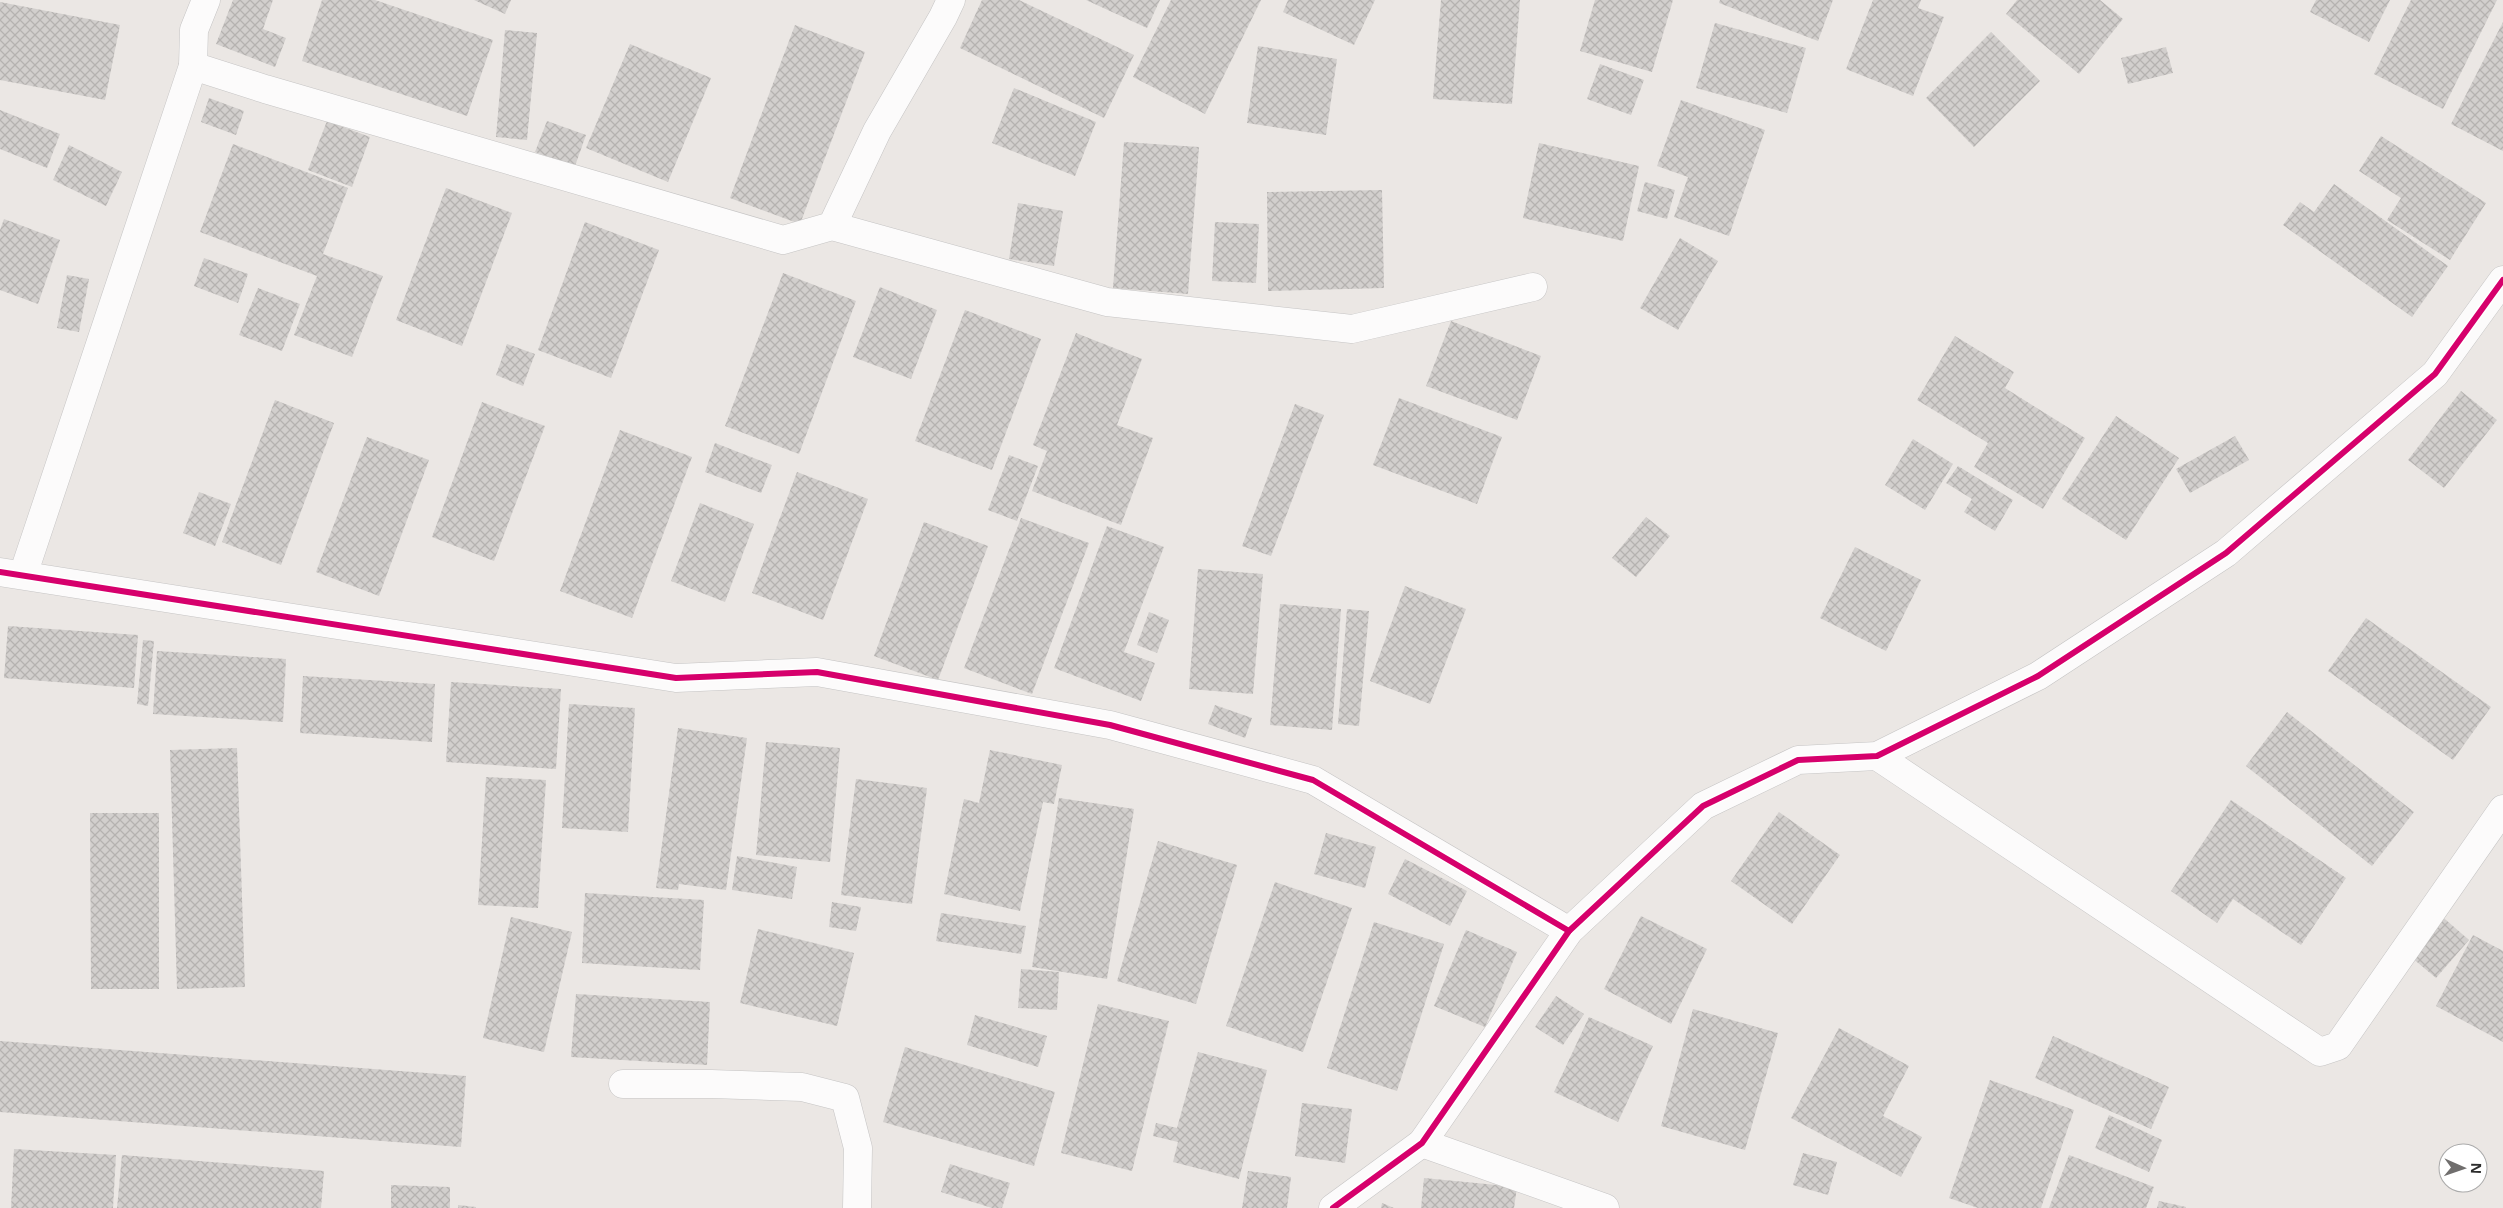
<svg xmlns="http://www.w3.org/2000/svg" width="2503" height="1208" viewBox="0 0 2503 1208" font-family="'Noto Sans',sans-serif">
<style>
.building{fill:url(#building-cross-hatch)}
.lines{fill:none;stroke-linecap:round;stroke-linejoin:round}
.minor-casing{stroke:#c5c4c4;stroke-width:29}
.minor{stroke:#fcfbfb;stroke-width:28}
.cycleway-casing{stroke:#fff;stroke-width:9}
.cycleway{stroke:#d6006c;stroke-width:6}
</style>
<defs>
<pattern id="building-cross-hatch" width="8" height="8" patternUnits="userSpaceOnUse" patternTransform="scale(1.25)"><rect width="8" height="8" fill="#d2cfcd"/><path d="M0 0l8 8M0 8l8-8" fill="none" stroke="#b5b2b0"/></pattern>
</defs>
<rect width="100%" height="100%" fill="#ebe7e4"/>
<!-- building -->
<g class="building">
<polygon points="233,0 273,0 263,29 286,38 275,67 216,44"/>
<polygon points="322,0 375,0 493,40 467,116 302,61"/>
<polygon points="474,0 511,0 505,14"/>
<polygon points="982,0 1019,0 1134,55 1104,118 960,48"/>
<polygon points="1086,0 1160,0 1147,28"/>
<polygon points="1171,0 1261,0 1205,114 1133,77"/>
<polygon points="1288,0 1375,0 1354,45 1283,12"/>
<polygon points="1441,0 1520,0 1512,104 1433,99"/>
<polygon points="1595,0 1673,0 1652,72 1580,51"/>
<polygon points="1720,0 1833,0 1818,41 1719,3"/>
<polygon points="1873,0 1921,0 1918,8 1944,17 1913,96 1846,69"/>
<polygon points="2017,0 2100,0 2123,19 2079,74 2006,14"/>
<polygon points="2316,0 2390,0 2369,42 2310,12"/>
<polygon points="2411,0 2497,0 2443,109 2374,74"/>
<polygon points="0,2 120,25 105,100 0,80"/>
<polygon points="2503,22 2503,151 2451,124"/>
<polygon points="1715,23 1806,48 1787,113 1696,88"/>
<polygon points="795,25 865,52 800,224 730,198"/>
<polygon points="505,30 537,33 527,140 496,137"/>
<polygon points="1991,32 2040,81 1974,147 1926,98"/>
<polygon points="630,44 711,78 668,182 586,148"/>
<polygon points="1258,46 1337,59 1326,135 1247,123"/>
<polygon points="2166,47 2173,73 2128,84 2121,58"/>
<polygon points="1600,64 1644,80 1631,115 1587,99"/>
<polygon points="1014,88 1096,122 1075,176 992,143"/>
<polygon points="209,98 244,111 236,135 201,122"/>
<polygon points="1681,100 1765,130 1729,236 1674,217 1688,177 1657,166"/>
<polygon points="0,110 60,134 47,168 0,149"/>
<polygon points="327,121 370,137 352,187 308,170"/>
<polygon points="547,121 586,135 575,166 535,152"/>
<polygon points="2381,136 2486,203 2450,260 2387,220 2401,198 2359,171"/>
<polygon points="1124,142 1199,147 1188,294 1113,288"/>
<polygon points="1539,143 1639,166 1623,241 1523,218"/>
<polygon points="233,144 348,188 323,254 383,276 352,357 294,335 317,276 200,232"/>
<polygon points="69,145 122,172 106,206 53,180"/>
<polygon points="1645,182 1675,190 1667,219 1637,211"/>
<polygon points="2334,184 2448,266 2412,317 2283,225 2300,202 2314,212"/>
<polygon points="446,188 512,213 462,346 396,320"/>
<polygon points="1382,190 1384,288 1268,291 1267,192"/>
<polygon points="1018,203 1063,211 1054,266 1009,259"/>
<polygon points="4,219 60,240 38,304 0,290 0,230"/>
<polygon points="585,222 659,250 611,378 538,350"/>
<polygon points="1215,222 1259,224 1256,283 1212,281"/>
<polygon points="1680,238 1718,261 1678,330 1640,308"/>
<polygon points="204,258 248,274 238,303 194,286"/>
<polygon points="783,273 856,301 799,454 725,426"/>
<polygon points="67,275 89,279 79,332 57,328"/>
<polygon points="880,287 937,310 911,379 853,357"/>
<polygon points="258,288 300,304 282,351 239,335"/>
<polygon points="965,310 1041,339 992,470 915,441"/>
<polygon points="1451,321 1541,356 1517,420 1426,386"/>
<polygon points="1076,333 1142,359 1117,425 1153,438 1121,525 1032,491 1047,451 1033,445"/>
<polygon points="1955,336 2014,372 2005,388 2085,438 2043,509 1974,467 1988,443 1917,400"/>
<polygon points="507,344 535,354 523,386 496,375"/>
<polygon points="2461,391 2497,420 2444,488 2408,460"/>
<polygon points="1399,398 1502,437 1477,504 1373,465"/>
<polygon points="275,400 334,423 281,565 222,542"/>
<polygon points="482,402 545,426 494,561 432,537"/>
<polygon points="1295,404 1324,415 1271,556 1242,546"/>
<polygon points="2116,416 2179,458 2126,540 2062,499"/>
<polygon points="620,430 692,457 632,618 560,591"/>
<polygon points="2235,436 2249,460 2190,493 2176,469"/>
<polygon points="367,437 429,460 379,596 316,572"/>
<polygon points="1913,439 1953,464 1925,510 1885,485"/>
<polygon points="715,443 772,465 761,493 705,472"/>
<polygon points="1009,455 1038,466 1017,521 988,510"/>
<polygon points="1958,466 2013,500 1995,531 1964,512 1972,499 1946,483"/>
<polygon points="797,472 868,499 823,620 752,593"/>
<polygon points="199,492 231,504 215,546 183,533"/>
<polygon points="700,503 754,524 725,602 671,581"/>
<polygon points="1646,517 1670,536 1636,577 1612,558"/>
<polygon points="1021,518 1089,543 1032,694 964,668"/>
<polygon points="924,522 988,546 938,680 874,656"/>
<polygon points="1107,526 1164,547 1124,652 1155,663 1141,701 1054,668"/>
<polygon points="1855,547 1921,580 1886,651 1820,618"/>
<polygon points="1198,569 1263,574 1253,694 1189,689"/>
<polygon points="1405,586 1466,609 1430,704 1370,681"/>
<polygon points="1280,604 1341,609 1332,730 1270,725"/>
<polygon points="1347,609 1369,611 1359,726 1338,724"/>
<polygon points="1149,612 1169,620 1157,653 1137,645"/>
<polygon points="2366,618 2491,707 2453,760 2328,671"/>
<polygon points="8,626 138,635 134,688 4,678"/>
<polygon points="143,640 154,641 148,706 137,704"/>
<polygon points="157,651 286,659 283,722 153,714"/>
<polygon points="303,676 435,684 432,742 300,733"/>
<polygon points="451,682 561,689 556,769 446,762"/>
<polygon points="569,704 635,708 628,832 562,828"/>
<polygon points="1215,705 1252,718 1245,738 1208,724"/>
<polygon points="2287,712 2414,812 2372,866 2246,766"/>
<polygon points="678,728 747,738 726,890 679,884 678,890 656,888"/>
<polygon points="766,742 840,748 830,862 756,855"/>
<polygon points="237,748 245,987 177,989 170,750"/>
<polygon points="990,750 1062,765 1054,804 1043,802 1020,911 944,894 964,799 979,803"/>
<polygon points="486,777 546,780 538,908 478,905"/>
<polygon points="856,779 927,788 912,904 841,895"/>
<polygon points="1059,798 1134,809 1107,979 1032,967"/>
<polygon points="2231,800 2346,878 2301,945 2233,899 2217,923 2171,891"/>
<polygon points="1779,812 1840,855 1792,924 1731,881"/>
<polygon points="90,813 159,813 159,989 91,989"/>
<polygon points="1326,833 1376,847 1365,888 1314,874"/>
<polygon points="1158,841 1237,865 1196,1004 1117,981"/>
<polygon points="737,856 797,867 792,899 732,890"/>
<polygon points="1405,859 1467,891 1450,926 1388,894"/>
<polygon points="1275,882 1352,908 1303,1052 1226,1026"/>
<polygon points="585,893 704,900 700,970 582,963"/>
<polygon points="832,902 861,907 856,931 829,927"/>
<polygon points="941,913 1026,926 1021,954 936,941"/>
<polygon points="2438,913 2469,940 2436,978 2405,952"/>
<polygon points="1641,916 1707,949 1671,1024 1604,989"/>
<polygon points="511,917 572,932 544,1052 483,1038"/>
<polygon points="1374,922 1444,944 1397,1091 1327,1068"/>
<polygon points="758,929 854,953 837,1026 740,1003"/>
<polygon points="1466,930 1517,952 1485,1027 1434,1006"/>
<polygon points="2473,935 2503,951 2503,1042 2436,1006"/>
<polygon points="1021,969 1059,972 1057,1010 1018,1008"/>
<polygon points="576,994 710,1002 707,1065 571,1057"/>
<polygon points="1556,996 1584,1014 1563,1045 1535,1027"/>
<polygon points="1098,1004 1169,1021 1132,1171 1061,1153"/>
<polygon points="1693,1009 1778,1033 1745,1150 1661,1126"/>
<polygon points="975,1015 1047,1036 1038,1067 967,1045"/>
<polygon points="1589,1017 1653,1046 1618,1122 1554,1092"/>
<polygon points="1839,1028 1909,1066 1883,1116 1922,1137 1901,1177 1791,1118"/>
<polygon points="2053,1036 2169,1087 2151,1129 2035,1078"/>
<polygon points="0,1041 466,1076 461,1147 0,1112"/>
<polygon points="905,1047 1055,1092 1034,1166 883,1122"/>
<polygon points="1198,1052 1267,1070 1239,1179 1173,1162 1178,1142 1153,1136 1156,1123 1177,1128"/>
<polygon points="1990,1080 2074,1110 2041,1208 1978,1208 1949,1198"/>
<polygon points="1302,1103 1352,1109 1345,1163 1295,1156"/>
<polygon points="2109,1115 2162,1140 2149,1172 2095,1148"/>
<polygon points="14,1149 116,1155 113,1208 11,1208"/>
<polygon points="1803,1153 1837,1162 1828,1195 1793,1185"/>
<polygon points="122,1155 324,1171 321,1208 117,1208"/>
<polygon points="2069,1155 2154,1187 2146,1208 2049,1208"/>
<polygon points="950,1164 1010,1183 1002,1208 992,1208 941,1192"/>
<polygon points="1248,1171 1291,1177 1287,1208 1242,1208"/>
<polygon points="1424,1178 1517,1187 1514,1208 1421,1208"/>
<polygon points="391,1185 450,1187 450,1208 391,1208"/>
<polygon points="2159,1201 2186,1207 2186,1208 2157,1208"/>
<polygon points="1382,1203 1394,1208 1381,1208"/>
<polygon points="458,1205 476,1207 476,1208 458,1208"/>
</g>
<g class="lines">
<defs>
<g id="minor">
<polyline points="206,0 194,30 193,66 265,89 783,240 832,226 1107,302 1352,329 1533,287"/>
<polyline points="832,226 877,131 943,17 951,0"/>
<polyline points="0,572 676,678 817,672 1110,725 1313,780 1569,931"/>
<polyline points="23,575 193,66"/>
<polyline points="1877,756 2320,1052 2338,1046 2503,809"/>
<polyline points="623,1084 711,1084 802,1087 845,1098 858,1148 857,1208"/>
<polyline points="1422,1143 1605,1208"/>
<polyline points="1333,1208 1422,1143 1569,931 1703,806 1798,760 1877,756 2038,676 2226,553 2435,374 2503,280"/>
</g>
</defs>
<!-- minor casing -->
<use href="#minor" class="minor-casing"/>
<!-- minor -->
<use href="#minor" class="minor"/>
<defs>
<g id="cycleway">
<polyline points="0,572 676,678 817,672 1110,725 1313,780 1569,931"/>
<polyline points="1333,1208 1422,1143 1569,931 1703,806 1798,760 1877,756 2038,676 2226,553 2435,374 2503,280"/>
</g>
</defs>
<!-- cycleway casing -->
<use href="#cycleway" class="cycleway-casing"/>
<!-- cycleway -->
<use href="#cycleway" class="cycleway"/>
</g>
<!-- north arrow -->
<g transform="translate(2463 1168) rotate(92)"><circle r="24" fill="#ffffff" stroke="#ababab"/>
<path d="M0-4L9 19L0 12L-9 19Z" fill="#706e6d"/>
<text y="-8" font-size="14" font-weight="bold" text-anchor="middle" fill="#2d2d2d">N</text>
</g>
</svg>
